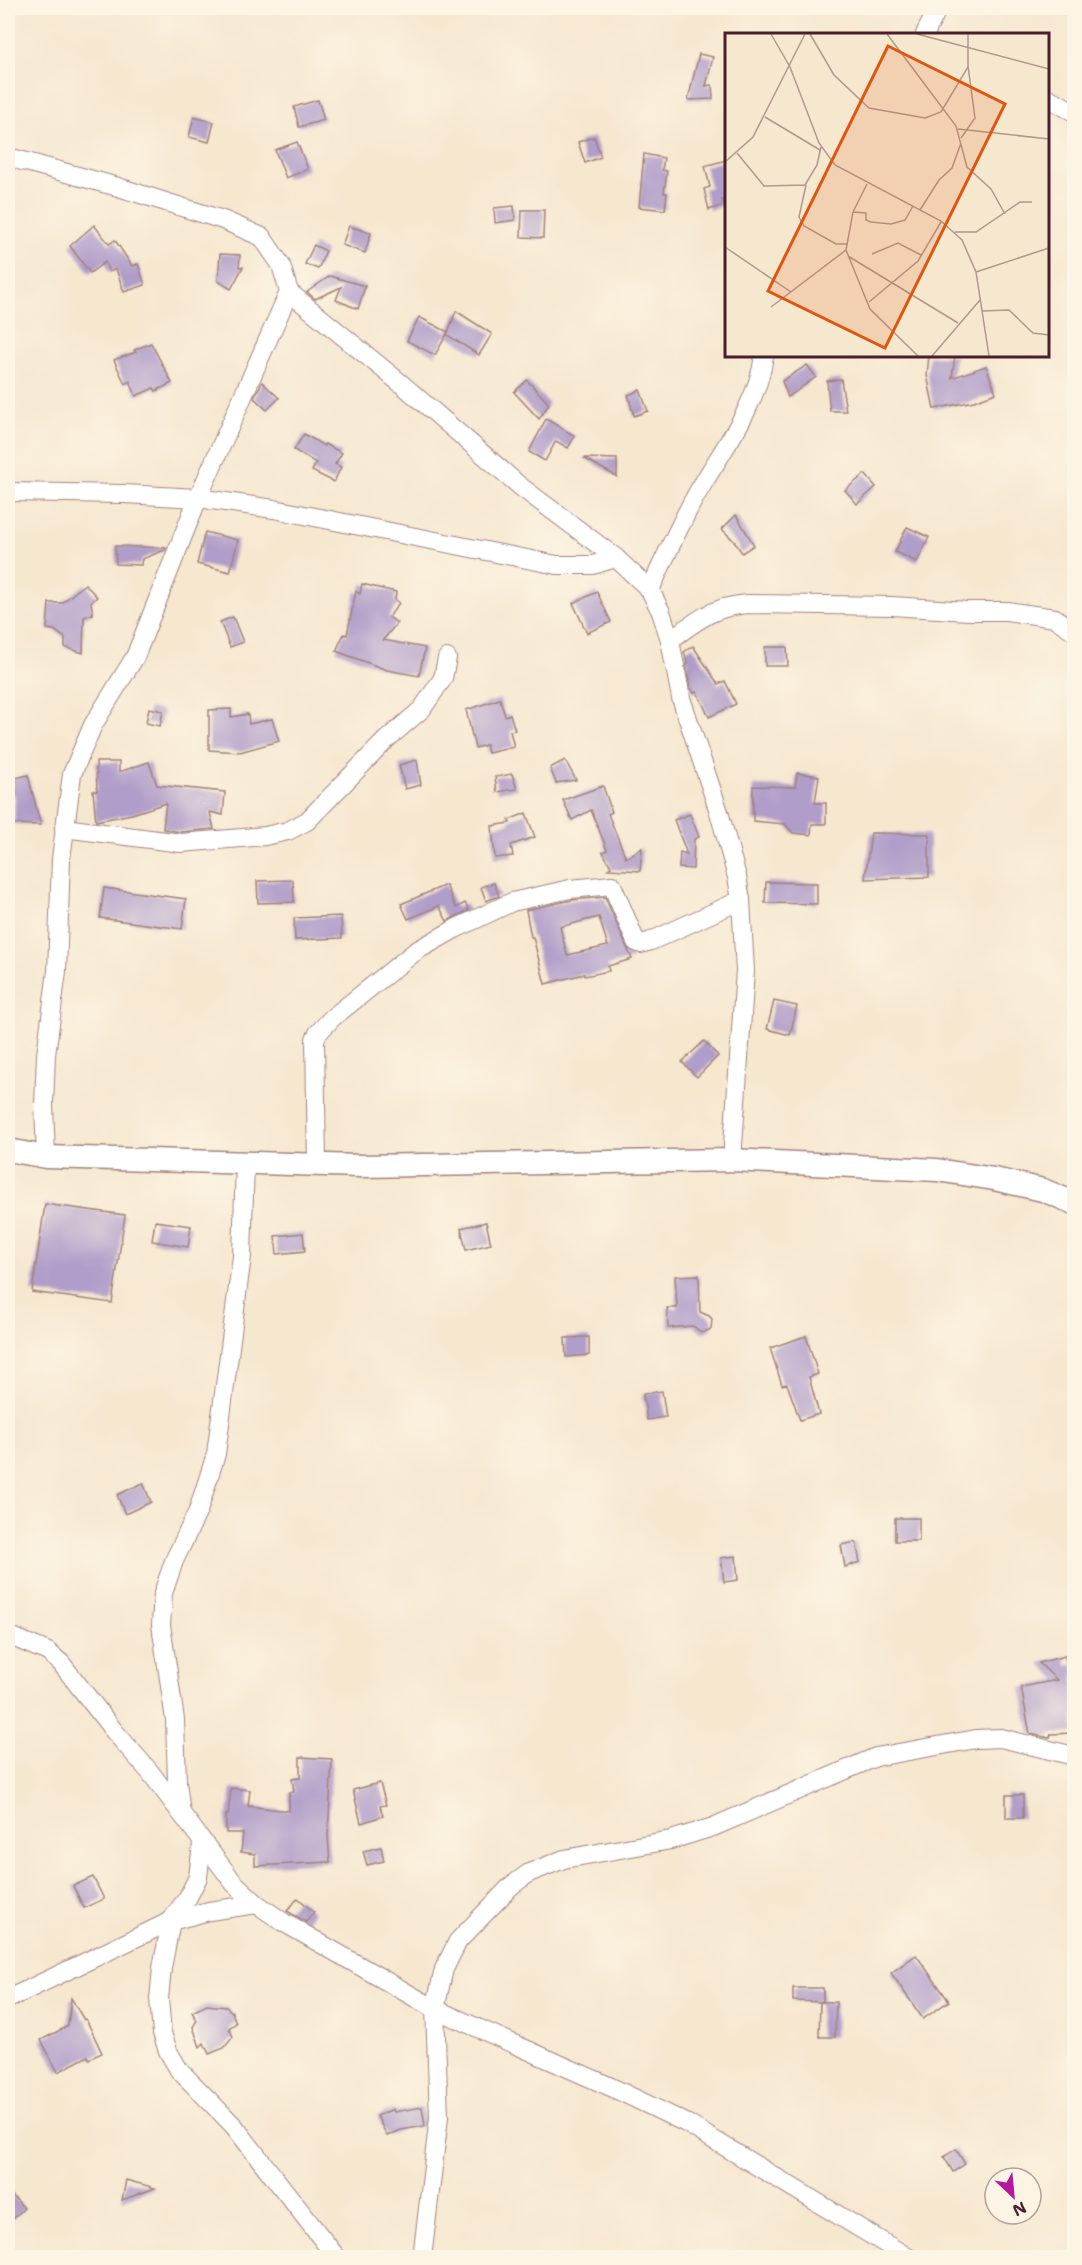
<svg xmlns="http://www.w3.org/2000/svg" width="1082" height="2265" viewBox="0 0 1082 2265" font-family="'Shantell Sans',sans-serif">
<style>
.building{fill:#b19dc9;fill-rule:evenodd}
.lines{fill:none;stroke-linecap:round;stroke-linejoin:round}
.minor-casing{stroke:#a0837d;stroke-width:20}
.major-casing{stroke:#a0837d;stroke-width:25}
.minor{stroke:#fff;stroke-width:18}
.major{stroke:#fff;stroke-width:22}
.inset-road{fill:none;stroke:#b1978d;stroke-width:1.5}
.view{fill:#e0560e;fill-opacity:0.15;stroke:#e0560e;stroke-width:3}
.inset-edge{fill:none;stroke:#4a1f2b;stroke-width:3}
</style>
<rect width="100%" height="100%" fill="#fcf5e5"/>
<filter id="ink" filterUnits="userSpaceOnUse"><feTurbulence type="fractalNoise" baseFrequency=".0167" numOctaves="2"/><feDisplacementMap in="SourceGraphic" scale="12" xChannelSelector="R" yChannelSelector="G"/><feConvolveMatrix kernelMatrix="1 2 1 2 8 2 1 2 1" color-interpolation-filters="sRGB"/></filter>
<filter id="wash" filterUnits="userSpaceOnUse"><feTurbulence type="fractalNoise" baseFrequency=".008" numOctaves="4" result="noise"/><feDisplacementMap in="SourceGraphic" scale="24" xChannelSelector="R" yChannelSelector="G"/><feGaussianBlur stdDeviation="1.35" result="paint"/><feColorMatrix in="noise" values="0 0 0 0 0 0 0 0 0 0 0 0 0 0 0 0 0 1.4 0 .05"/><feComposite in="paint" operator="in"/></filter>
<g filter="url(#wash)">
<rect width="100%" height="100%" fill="#f6e7cf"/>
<g id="blocks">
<!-- building -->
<g class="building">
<polygon points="699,54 713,57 706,86 712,85 713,99 688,100"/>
<polygon points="318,100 324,120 299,127 294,107"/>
<polygon points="194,117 214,122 209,142 189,137"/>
<polygon points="594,137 601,157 585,163 578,142"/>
<polygon points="297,142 308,169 286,178 275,150"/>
<polygon points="644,154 664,158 662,170 667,171 664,193 667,193 665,210 639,207"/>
<polygon points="726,160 726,199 722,200 724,205 709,210 704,189 710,187 705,166"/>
<polygon points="514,206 515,220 495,223 494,208"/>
<polygon points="522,210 544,210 543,238 521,237"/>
<polygon points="94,225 109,244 115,240 132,266 138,264 145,285 124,292 116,269 109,272 105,262 90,273 70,246"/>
<polygon points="349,226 371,233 365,253 342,245"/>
<polygon points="314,245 326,251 318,269 305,264"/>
<polygon points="220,254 240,255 239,267 243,267 231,289 218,281"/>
<polygon points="330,276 365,286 358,309 336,300 341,287 315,299 307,292"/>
<polygon points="456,311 492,334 479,355 447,335"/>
<polygon points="419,317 448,332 435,355 407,341"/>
<polygon points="151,343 172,383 156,391 154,388 136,396 130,381 125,384 114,360 136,352 134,350"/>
<polygon points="929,356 955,356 952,378 986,366 996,393 974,401 934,409 927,375"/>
<polygon points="807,365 816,377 788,397 782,381"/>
<polygon points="841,379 846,411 830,411 827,381"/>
<polygon points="527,380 549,404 539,419 514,392"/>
<polygon points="262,382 279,398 267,410 254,398"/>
<polygon points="640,390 648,411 634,416 628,395"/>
<polygon points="546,419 575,436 568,448 556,441 545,461 529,452"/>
<polygon points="304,434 324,446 325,444 342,453 335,464 341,467 334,482 312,471 316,463 294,450"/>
<polygon points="584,458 617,459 617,477"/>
<polygon points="865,474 876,487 857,504 845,490"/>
<polygon points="736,515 754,545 742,553 735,542 722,529"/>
<polygon points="907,527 929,537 917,562 895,552"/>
<polygon points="205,532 238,540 230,572 197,564"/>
<polygon points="115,546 166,548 165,550 142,559 141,565 116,564"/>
<polygon points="85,584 97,597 91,602 93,614 84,617 83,653 65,647 65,638 54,630 47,629 49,603 62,603"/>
<polygon points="362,584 396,592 395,600 399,603 389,617 397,623 383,640 425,648 419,676 387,670 336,651 344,634 347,635 356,591 360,594"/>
<polygon points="597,592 611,622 587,633 573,603"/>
<polygon points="233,617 243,642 230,647 220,622"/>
<polygon points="693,646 718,684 725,681 736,704 709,717 697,692 694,693 690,687 686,665 688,664 684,652"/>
<polygon points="765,647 787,647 788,666 765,666"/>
<polygon points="500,699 505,716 510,714 515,730 510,731 514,747 488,753 486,745 475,748 466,710"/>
<polygon points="149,708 163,711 160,726 146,723"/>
<polygon points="231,709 231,717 248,714 249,724 272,719 279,741 240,752 209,750 209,710"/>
<polygon points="417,760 421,785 405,789 399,765"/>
<polygon points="565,760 576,780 556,783 550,768"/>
<polygon points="96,762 119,762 119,772 149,762 157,785 225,792 223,815 210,812 214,829 181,832 163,829 166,803 132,814 96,821 93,791 97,791"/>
<polygon points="797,773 819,776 815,803 826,803 826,824 812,824 811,835 793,833 785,824 753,821 753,786 795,787"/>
<polygon points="512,774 517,789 497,792 495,777"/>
<polygon points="28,775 38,815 41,825 14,824 15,794 8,796 8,780"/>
<polygon points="603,786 612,812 608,814 626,858 642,848 640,871 608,869 611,867 603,852 607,850 591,810 572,820 563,800"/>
<polygon points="526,813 535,837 511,845 513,856 495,858 492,826 510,823 509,820"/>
<polygon points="690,814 699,837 694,839 693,869 679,868 680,852 687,854 674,820"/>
<polygon points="871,833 929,834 929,877 865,879"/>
<polygon points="293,880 294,902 258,903 257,881"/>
<polygon points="766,882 817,883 817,904 765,903"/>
<polygon points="494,883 499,896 486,901 481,887"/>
<polygon points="446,885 456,908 465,903 469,910 447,921 439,906 408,919 401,904"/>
<polygon points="104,888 186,899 182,929 100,918"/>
<path d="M605,897L632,959L608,966L609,971L585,976L584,974L545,984L533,937H531L526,910L572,900ZM599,917L608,946L567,955L560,927Z"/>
<polygon points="341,916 342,938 295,940 294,918"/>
<polygon points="774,1001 797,1006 790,1035 767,1029"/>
<polygon points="704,1041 718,1056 697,1077 682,1062"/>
<polygon points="45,1204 125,1215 112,1303 32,1292"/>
<polygon points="155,1221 191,1226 188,1247 152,1241"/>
<polygon points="486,1222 491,1244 466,1250 461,1228"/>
<polygon points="303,1233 305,1251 277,1254 275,1236"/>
<polygon points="699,1275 700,1312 709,1316 712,1319 711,1329 702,1333 693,1326 668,1328 667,1308 677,1308 675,1276"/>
<polygon points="806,1336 818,1374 809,1377 819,1414 800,1420 787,1384 782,1385 770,1348"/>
<polygon points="589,1337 589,1355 566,1357 565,1338"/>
<polygon points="662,1391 666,1417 647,1420 643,1394"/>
<polygon points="143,1483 151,1502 125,1514 117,1495"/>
<rect x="895" y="1518" width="24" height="23"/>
<polygon points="856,1542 860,1562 845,1567 841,1545"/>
<polygon points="736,1556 738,1580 724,1582 721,1558"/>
<polygon points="1065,1656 1067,1666 1074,1664 1074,1733 1051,1734 1050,1738 1030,1734 1021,1687 1057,1680 1039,1663"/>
<polygon points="300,1757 332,1759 328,1836 330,1862 255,1866 255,1854 241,1852 243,1833 226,1833 226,1815 228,1815 231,1788 250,1790 248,1806 289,1811 289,1792 294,1792 292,1779 300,1778"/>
<polygon points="380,1783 386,1805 380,1806 383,1816 361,1823 353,1790"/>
<rect x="1006" y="1795" width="17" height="23"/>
<polygon points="381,1847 384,1861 367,1865 363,1851"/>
<polygon points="93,1877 104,1899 84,1908 73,1886"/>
<polygon points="298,1898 314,1912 306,1922 287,1911"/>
<polygon points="916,1955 949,2001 923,2019 891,1973"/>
<polygon points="793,1988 823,1988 823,2002 793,2001"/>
<polygon points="71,1998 84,2020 86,2019 102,2053 89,2059 88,2056 58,2072 41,2040 68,2026"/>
<polygon points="820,2002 836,2002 835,2037 819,2037"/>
<polygon points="207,2005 226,2007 232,2012 236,2023 229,2028 233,2037 224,2048 209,2054 204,2043 200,2047 193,2027 197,2020 192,2012"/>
<polygon points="422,2107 425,2126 401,2130 387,2136 377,2116 393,2109 394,2112"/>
<polygon points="956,2149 965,2164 953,2172 944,2157"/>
<polygon points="126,2180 155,2188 122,2200"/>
<polygon points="8,2191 24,2208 8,2224"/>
</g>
</g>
</g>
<g filter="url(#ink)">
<use href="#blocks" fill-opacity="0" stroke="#a0837d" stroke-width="1.5"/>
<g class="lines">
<defs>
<g id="minor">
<polyline points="925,34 938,8"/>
<polyline points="1048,98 1074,112"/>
<polyline points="8,157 118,187 223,220 262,237 281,265 289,292 404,386 521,487 616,558 650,590 661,612 670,640 681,698 719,812 737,877 741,900 745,971 732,1160"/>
<polyline points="8,492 124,494 198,498 274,509 557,565 593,565 616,558"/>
<path d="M650,590C664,560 678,528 694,499C719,453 757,409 764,356"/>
<path d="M670,640C698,620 712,607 747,604L892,606L968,611H1007L1055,618L1074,631"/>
<polyline points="64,828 181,843 265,836 288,831 307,821 386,740 422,709 443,678 447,658"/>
<polyline points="46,1157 44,1104 46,1055 57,971 61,859 72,774 93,725 135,657 198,498 289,292"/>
<polyline points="317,1165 315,1039 318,1033 332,1018 416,951 455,929 512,902 570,889 612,885 636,942 641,944 651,941 741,900"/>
<polyline points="8,1635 48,1652 61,1663 114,1731 150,1772 234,1883 257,1904 283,1922 435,2009 611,2087 686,2123 909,2258"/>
<polyline points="181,1813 177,1782 175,1720 161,1625 163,1593 174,1561 198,1511 216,1454 242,1256 245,1162"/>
<polyline points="202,1844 198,1877 188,1897 171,1921 162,1968 159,1999 162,2033 168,2051 179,2070 234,2126 337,2258"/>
<polyline points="8,1999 171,1921 209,1911 257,1904"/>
<polyline points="422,2258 439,2117 435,2009 444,1969 458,1941 511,1886 529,1873 564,1859 671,1840 713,1827 876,1757 976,1739 1001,1738 1074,1756"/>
</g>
<polyline id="major" points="8,1150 46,1157 361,1166 732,1160 937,1170 994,1179 1043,1190 1074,1203"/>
</defs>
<!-- minor casing -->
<use href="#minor" class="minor-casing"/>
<!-- major casing -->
<use href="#major" class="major-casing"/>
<!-- minor -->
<use href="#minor" class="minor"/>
<!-- major -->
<use href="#major" class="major"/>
</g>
</g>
<!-- overview -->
<g transform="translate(725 33)">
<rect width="324" height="324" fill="#f6e7cf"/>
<path class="inset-road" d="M46,1L65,34L94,110L110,132L216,188L237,207L251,239L264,323M85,1L109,42L144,75L200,85L216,79L243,34V1M162,1L231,93L242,134L266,156L280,181M192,1L324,36M40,84L95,117M233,96L324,106M236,105L250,85L243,33M12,120L39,153L80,152L92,132L96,114M0,129L28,104L80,1M142,151L128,179L121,217L145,276L193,323M81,152L74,184L79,193L111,211H122M195,177L214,147L227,135L236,110M128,179L141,180V187L146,189L166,191L180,187L188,173M230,199H251L295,169H307M0,214L66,259M147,221L173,210L196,222M123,223L233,290M251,239L324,215M144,269L193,228L216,189M46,274L121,217M257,278L284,277L308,300L324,302M207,323L255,267"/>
<path class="view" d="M163,13L280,71L160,315L43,258Z"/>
<rect width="324" height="324" class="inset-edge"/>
</g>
<!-- margin -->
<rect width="1082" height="2265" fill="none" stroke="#fcf5e5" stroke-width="30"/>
<!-- north arrow -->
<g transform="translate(1013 2196) rotate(154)"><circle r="28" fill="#fcf5e5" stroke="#b59f9b" stroke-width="1.5"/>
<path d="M0-4.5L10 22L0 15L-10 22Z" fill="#b5179e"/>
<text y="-9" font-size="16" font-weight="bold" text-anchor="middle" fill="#4a1f2b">N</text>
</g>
</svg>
